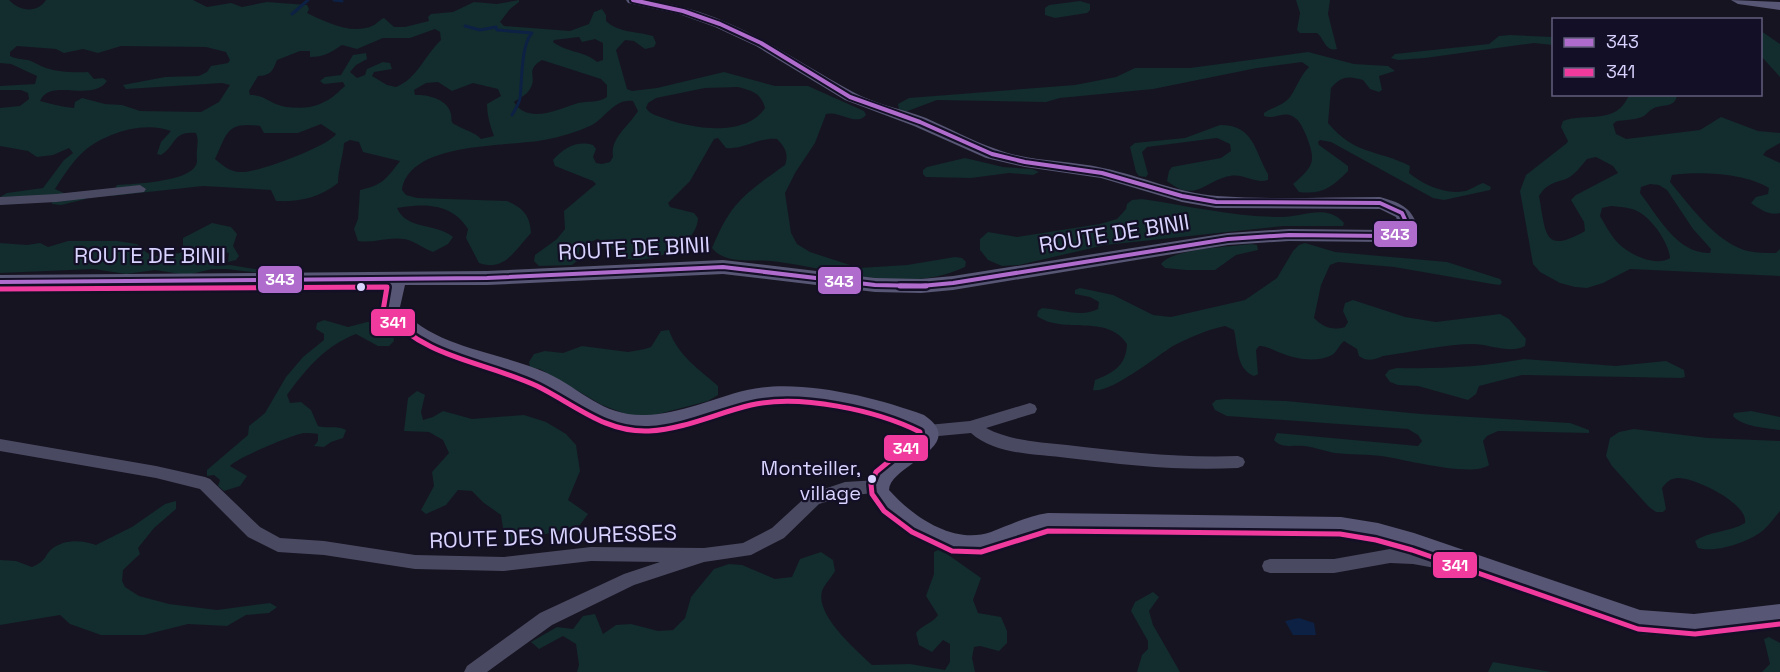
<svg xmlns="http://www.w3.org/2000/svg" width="1780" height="672" viewBox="0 0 1780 672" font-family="'Space Grotesk',sans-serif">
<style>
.green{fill:#132c2d;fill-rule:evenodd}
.water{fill:#0d2144}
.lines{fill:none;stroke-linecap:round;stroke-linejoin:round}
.stream{stroke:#0d2144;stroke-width:3}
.street{fill:#4a4962;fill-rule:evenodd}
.secondary{fill:#575674;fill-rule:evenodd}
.bus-1-far1-casing{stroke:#130f26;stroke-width:8}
.bus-1-casing{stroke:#130f26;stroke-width:10}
.bus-2-far1-casing{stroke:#130f26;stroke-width:8}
.bus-2-casing{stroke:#130f26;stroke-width:10}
.bus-1-far1{stroke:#b06ccc;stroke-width:4}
.bus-1{stroke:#b06ccc;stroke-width:5}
.bus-2-far1{stroke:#f13a9d;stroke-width:4}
.bus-2{stroke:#f13a9d;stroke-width:5}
.bus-dot{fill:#d9d4ff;stroke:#130f26;stroke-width:2}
.labels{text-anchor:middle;stroke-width:4.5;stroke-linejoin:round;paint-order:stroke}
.bus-label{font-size:20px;fill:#d9d4ff;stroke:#130f26;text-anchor:end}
.street-label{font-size:22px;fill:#d9d4ff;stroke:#130f26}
.line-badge{stroke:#130f26;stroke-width:2}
.badge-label{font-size:16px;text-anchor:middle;font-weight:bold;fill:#fff}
</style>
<rect width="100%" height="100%" fill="#161421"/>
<!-- green -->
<g class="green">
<path d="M0,0H9C19,11 37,14 46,0H193L207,7L231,3L242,7L267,2L307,5L309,9L307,13C326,22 351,35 372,26C377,24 379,20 384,18L394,27H405L429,21L428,17L431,14L453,12L474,2L497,4L519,0V2L510,9L500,22L504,26L570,31L589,24L594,12L602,9L606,15V21C619,33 636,31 653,36L656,43L654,47L645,49L634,41L625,40L616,50L627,89L632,91L657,88L724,72L775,86H808L864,111L866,115C856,127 840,110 826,114L815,143L795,173L785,193L791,233L797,244L810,252L859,268L907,265L955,257L962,258L966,262L965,267C903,296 835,268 771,261C751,259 726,265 712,248C732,200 745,194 785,165C789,154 785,147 777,139C759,137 744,150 726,148L718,138L714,139L690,181L668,203L670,207L694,213L698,218C697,248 646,267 621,257C615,255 612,248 609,242L597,239L580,247L577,261L572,265L539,266L534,261L535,255L557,239L565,229L564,211L596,184L593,181L555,166L553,160C564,148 576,140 593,145L596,149L593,157L596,163L602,164L610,162L613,157C610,138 628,127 638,111L633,101C615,98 606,117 592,125C577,132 560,137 544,140C507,147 409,141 402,190L406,195L417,198L507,201C523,208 530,215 531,233C515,250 505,272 479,263L466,238L468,229C452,203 424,203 397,208C406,230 437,223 453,237L448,244L433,252C425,249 418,244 411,241C394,234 375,244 358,241L354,229L358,219L360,190C383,185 386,179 400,161L363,152L359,142L350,140L344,143C343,158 338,169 338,183C319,198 299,202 276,201L271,190L203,186L111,196L117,185C134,184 188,182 196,165C198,161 196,155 197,151C197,143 199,141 196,133C172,131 177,145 161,155L157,154L161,142L171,131C144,120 100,134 80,155C71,164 62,178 55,189L66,194L86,192V199L61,205L52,204L53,196L0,197L7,193L43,188L64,160L73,153L69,148L53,155L37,157L28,151L0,146V108L20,106L29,99L28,93L21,90H0V86L35,84L37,76L11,64L0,63ZM435,29L440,32L441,40C425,55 417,79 396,87L387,85L372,76L374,72L392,69L390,63L383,62L367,69L365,75L357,78L350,72L356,65L367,59L366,53L353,55L341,75L325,77L320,81L324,84L343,82L345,86C339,91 333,98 326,101C313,109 290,110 276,104C266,100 263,95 250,95L249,91L258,76C270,76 273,71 277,60L300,51H310V57C324,57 330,53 342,45L357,49L383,38H410ZM579,37L582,42L595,39L603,43V60L597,62C585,51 568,53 553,42L554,40ZM17,46L56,49L64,53L83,49L98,53L121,46L206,47L226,52L230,60L228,63L211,66L207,72L199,76L165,77L123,85L126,89L222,83L230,85L219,102L201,112L140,111L122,105L105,104L82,98L75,102L74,108C63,107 51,104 40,101C50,77 92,103 107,81L103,78L94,79L88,72C75,73 58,72 46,68C40,66 34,62 28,60C21,59 16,59 10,56V52ZM542,60L601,79L607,85V97C596,104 587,100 575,104C557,110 527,124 514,102C519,98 527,95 530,89C538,76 524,71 542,60ZM438,82L452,91L473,83L498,89L501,96L487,104C487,115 490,125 494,136L481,139C473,131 466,131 456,125C450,123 452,119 451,114C448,99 427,94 415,95L414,90L426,83ZM738,87C753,91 761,93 765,108C746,137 694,129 666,119C659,116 650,115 646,108L648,103L656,98L705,88ZM321,124L336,134C329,146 255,174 240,172C230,172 222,165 215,159C227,134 226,121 260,126L264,133H298Z"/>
<path d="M1296,0H1330L1328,14L1337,49C1325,52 1324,38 1317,33H1300L1297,30L1300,13Z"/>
<polygon points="1080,1 1090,4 1090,10 1087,13 1055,18 1045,15 1045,8 1049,5"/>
<polygon points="1761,31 1780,44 1780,77 1761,56"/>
<polygon points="1510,35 1553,37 1553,45 1534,43 1425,58 1398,60 1391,58 1395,54 1489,44 1499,36"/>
<path d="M1308,52L1354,64L1388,66L1395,71L1379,76L1382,90L1379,92L1370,89L1363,80C1348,76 1342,76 1331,88L1328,123C1356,156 1377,149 1410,166L1409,173C1424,185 1445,195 1465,191C1471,190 1476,185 1483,183L1491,187L1490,190L1444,200L1433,198L1331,142L1320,140L1318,142L1319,145L1348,166V171C1332,187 1322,195 1299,192L1293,184C1315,165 1316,161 1306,135C1302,127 1300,120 1292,116C1282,111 1274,120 1264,116V113C1273,107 1284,105 1290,97C1297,87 1300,76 1309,67L1302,62L1257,68L1153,89L1060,98L1046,102L937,100L905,112L899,110L898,104L909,98L1075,85L1116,77L1135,68H1190Z"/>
<path d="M1629,95L1677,94C1676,108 1664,104 1654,108C1649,110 1647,115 1642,117C1634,120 1625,120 1617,121L1613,124L1616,134L1626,139L1700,130L1721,117L1758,131L1780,133V143L1766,151L1763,155L1780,163V213C1770,216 1759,209 1751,203L1756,197L1768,194L1769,188C1745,173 1699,171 1672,175L1670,182C1689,204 1711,236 1739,248C1750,253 1764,253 1776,253L1780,249V276L1630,269L1603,283L1587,288L1575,287L1560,283L1540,272L1533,264L1520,191L1526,175L1567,143L1568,141L1561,127L1563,121C1586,112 1616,126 1629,95ZM1596,157L1613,166L1618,173L1576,195L1571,200L1584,222L1585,231C1543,255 1546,233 1539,196C1547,184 1553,183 1566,179C1575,175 1581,166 1587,159ZM1650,184L1659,185L1667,190L1693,229L1711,249L1710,253C1677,254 1658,216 1640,193L1641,187ZM1611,206C1620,207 1630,207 1639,212C1652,219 1669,243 1670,258C1656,267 1630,255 1619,244C1611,236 1606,226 1600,216L1602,208Z"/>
<path d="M1220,125C1254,125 1254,150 1268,174V180C1255,184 1243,173 1230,176C1205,180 1196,204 1167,181L1169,171L1172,167L1221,158L1231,151L1230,144L1217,138L1147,147L1142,152L1148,174L1146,177L1139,176L1136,172L1130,147L1135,143L1185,138Z"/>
<polygon points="965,158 1003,167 1032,169 1039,172 1033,175 1009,173 971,178 926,177 923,174 923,170 927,167"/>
<path d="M1142,199C1189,206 1235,217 1282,217C1302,217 1327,203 1344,223L1343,226H1283L1105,245L1019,265L1002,266L988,260L980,250V239L988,232L1017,237L1100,224L1117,219L1126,209L1127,204L1132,200Z"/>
<polygon points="212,223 231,227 237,234 233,246 239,256 236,260 228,262 229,253 222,252 212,263 215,266 230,265 260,270 261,273 226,269 212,269 187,275 155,270 126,274 94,269 0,273 0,243 27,245 40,243 48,247 68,241 117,241 137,244 147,253 155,256 180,253 183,250 183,238"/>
<path d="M1305,243L1335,252L1447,262L1500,279L1502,282L1500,285L1492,284L1394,267L1338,262L1330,265L1321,285L1314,318C1323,327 1332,331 1345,327L1348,322L1343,311L1345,303L1353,300L1405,317L1436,322L1500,314L1509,319L1526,339L1525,346C1511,354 1491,345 1475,344C1445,344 1413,352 1383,356C1374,360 1367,362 1359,356L1357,349L1344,341C1339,345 1337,352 1332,355C1317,363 1295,359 1281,353C1273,350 1267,346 1259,346L1256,350L1258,374L1254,376C1236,369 1238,347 1234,330L1225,326C1209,329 1188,338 1173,346C1157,356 1110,394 1093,390L1095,380C1113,373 1126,366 1127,344C1107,313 1063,335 1037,316L1038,311L1042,308C1059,309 1082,318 1098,309L1099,302L1090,297L1075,294V290L1080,288L1113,295L1153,315L1171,317L1245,300L1277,278L1293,251L1299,245Z"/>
<path d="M1251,244L1257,245L1258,250L1236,255L1215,270H1186L1165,268L1161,264C1173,248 1231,247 1251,244Z"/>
<path d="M324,320L348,327L367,322H382L393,333L394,341L389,346H378L356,334C325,346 307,368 287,395L290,403L301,402L311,410L318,426C328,429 337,425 346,430L343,438L331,442L324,447L314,446L318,441V434C314,433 308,433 304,433C294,434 237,458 230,466L247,476L240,486L224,491L218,486L220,480L214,475L207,476V470L248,435L249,426L265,413L286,377L303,357L324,340V334L316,329L317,323Z"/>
<path d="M669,330C678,356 699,369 718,386V395L708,401L651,416H631L602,405L540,369L530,368L529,362L534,354L545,351L563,353L582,346L628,352L645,349L651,347L661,331Z"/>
<path d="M1524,359L1616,366L1666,361L1684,370L1685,377L1681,378L1522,375L1479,386L1476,394L1468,400L1418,386L1398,385L1390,382L1385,375L1389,370L1397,368C1440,369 1481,367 1524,359Z"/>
<polygon points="417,391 425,395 421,412 423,420 433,417 443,411 472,419 524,415 546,422 566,434 576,445 580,471 568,500 588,514 580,525 531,538 506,548 501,515 484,503 472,491 458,490 446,505 426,514 421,510 434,486 432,472 449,453 443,440 429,432 404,431 408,398"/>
<path d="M1226,399L1286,401L1421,414L1570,423L1589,430V433L1498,431L1487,436L1483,441L1489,465C1472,478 1404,459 1381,456C1366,454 1351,455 1335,453C1325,451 1314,447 1304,446C1293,445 1282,449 1274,440L1277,433L1418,446L1422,441L1418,435L1408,429L1227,416L1215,410L1212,404L1216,400Z"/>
<path d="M1751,411L1780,417V430C1766,428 1743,427 1733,416L1734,413Z"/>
<path d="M1634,429L1708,438L1780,441V511C1774,518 1768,527 1761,532C1746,543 1715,553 1698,548L1695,541C1709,531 1730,532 1745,523C1749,504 1695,477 1677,478C1669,479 1666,483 1662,488L1666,509L1663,512H1656L1649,507L1612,466L1606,456L1610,438L1619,432Z"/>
<path d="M176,501V509L154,528L138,548L140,554L123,570L122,581L125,587L139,596L169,604L217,610L270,603L277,607L269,613L246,615L227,626L188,624L144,635H101L70,624L60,615L0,625V560L16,561L32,567C47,561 44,555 53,548C66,539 82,540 96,545L132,527L165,504Z"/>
<path d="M940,549L981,578L973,600L978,613L1001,617L1007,631V643L999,651L980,646L974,647L972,658L975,672H577L579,665L576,644L563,636L539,649L531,642L557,627L573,629L583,616L595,614L603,634L616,625L631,624L658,631L673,630L685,618L691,597L714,569L729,564L742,565L775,579L792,577L800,559L821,552L833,560L835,571C832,577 824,585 822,591C815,615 856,650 872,665L910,664L945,670L950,662V644L943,640L932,652L919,645L916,633C923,624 932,624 938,615L926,596L934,574V552Z"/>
<polygon points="1153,592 1159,597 1149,611 1153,625 1180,672 1137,672 1142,655 1148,649 1148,641 1131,611 1135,602"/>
<polygon points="1769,637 1780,643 1780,672 1762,672 1770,664 1764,639"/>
<polygon points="1493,662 1551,672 1488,672"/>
</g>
<!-- water -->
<polygon class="water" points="1299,618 1314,623 1316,635 1293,635 1285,621"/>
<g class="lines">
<!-- stream -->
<g class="stream">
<polyline points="334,0 342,1"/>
<polyline points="292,14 308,0"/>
<path d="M465,26L480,30L496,27L497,30L532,33C521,44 522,82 520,98C519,104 515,110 512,115"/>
</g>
<!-- street -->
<g class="street">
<polygon points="140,185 146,189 144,192 56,202 0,205 0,197 56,194"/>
<path d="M1030,403L1035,405L1037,409L1035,413L986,428C1011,441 1039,442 1067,445C1125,452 1180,458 1238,456L1243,458L1245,462L1243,466L1238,468C1180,471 1125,465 1068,458C1037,454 995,455 971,433L928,437L923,435L921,431L923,427L928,425L970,421Z"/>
<polygon points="0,439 156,466 205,477 210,479 260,527 280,538 324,541 415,555 504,557 591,547 704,548 743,543 772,528 809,494 845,482 878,480 883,482 886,487 883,492 845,496 819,504 784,538 751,555 704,562 634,585 552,625 487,672 464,672 467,666 540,613 624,574 660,562 591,561 504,571 415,569 324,555 278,552 248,537 200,489 156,478 0,451"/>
<polygon points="1390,549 1413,550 1452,557 1458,559 1460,564 1458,569 1452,571 1413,564 1390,563 1334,573 1270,573 1264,571 1262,566 1264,561 1270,559 1334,559"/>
</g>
<!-- secondary -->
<g class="secondary">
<path d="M626,0C715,0 779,52 853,92C875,104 902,109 926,118C949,128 972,141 996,149C1030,162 1068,160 1103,168C1141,176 1178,193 1217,196C1271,200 1326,197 1380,197C1398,202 1412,207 1417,226L1407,237L1385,242L1289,241L1228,245L953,290L921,293L875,292L723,274L487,285H405L400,307C432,348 502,352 547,373C583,390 602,416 645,415C681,414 713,398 747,390C799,378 875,397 924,415C971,447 890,464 889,490C913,517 954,545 991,532C1010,525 1027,516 1048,513L1341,517L1378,523L1414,533L1640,610L1694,614L1780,604V628L1694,638L1640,634L1414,553L1378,543L1341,537L1048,533C1023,536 1002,553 978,556C946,560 870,521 867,486L871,475L880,464L916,436V432C901,421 879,419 860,414C823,405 786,398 748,406C714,414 683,431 647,432C596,434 573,403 532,384C485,363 407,356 380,308L386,285L0,289V275L487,271L723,260L875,278L921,279L953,276L1228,233L1289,229L1385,230L1396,228L1399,225L1396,217L1380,209L1216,208L1182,202L1101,178L1025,167L986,158L914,126L845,100L756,46L715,27L679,14L628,3Z"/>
<polygon points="1731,0 1780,2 1780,10 1738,4"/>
</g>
<defs>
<polyline id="bus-1-far1" points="0,282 487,278 723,267 875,285 921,286 953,283 1228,239 1289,235 1385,236 1401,233 1408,226 1402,213 1380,203 1216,202 1182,196 1102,173 1025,162 992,154 920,122 850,97 761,43 720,24 683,11 633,0"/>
<polyline id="bus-1" points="900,286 926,286"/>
<polyline id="bus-2-far1" points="378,287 387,287"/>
<path id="bus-2" d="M0,289L387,287L383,311C428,360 480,360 537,386C574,404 605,433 649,431C685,429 717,413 751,405C800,394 876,410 920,432V436L876,472L871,484L872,494L884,511L912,532L952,551L981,552L1048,531L1340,534L1376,540L1412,550L1638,629L1695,634L1780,624"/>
</defs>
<!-- bus-1-far1 casing -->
<use href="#bus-1-far1" class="bus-1-far1-casing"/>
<!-- bus-1 casing -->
<use href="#bus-1" class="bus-1-casing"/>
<!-- bus-2-far1 casing -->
<use href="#bus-2-far1" class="bus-2-far1-casing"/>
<!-- bus-2 casing -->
<use href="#bus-2" class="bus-2-casing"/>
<!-- bus-1-far1 -->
<use href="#bus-1-far1" class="bus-1-far1"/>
<!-- bus-1 -->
<use href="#bus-1" class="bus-1"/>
<!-- bus-2-far1 -->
<use href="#bus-2-far1" class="bus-2-far1"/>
<!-- bus-2 -->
<use href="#bus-2" class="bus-2"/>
</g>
<!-- markers -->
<g class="bus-dot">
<circle cx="361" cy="287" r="5"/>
<circle cx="872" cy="479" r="5"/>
</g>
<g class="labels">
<!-- bus labels -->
<g class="bus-label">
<text x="861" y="475">Monteiller,<tspan x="861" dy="25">village</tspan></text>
</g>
<!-- street labels -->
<g class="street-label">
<text transform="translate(1114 233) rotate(-9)" y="8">ROUTE DE BINII</text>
<text transform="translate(634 248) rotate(-3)" y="8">ROUTE DE BINII</text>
<text x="150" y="263">ROUTE DE BINII</text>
<text transform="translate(553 536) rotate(-2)" y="8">ROUTE DES MOURESSES</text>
</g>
</g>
<g class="line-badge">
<rect x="1373" y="220" width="45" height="28" rx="6" fill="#b06ccc"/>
<rect x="257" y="265" width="46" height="29" rx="6" fill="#b06ccc"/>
<rect x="817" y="266" width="45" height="29" rx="6" fill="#b06ccc"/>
<rect x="370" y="308" width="46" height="29" rx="6" fill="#f13a9d"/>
<rect x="883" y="434" width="46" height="28" rx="6" fill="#f13a9d"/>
<rect x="1432" y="551" width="46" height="28" rx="6" fill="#f13a9d"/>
</g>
<g class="badge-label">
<text x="1395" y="240">343</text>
<text x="280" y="285">343</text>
<text x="839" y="287">343</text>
<text x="393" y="328">341</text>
<text x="906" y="454">341</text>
<text x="1455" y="571">341</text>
</g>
<!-- legend -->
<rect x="1552" y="18" width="210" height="78" fill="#130f26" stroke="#625e7d" stroke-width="1.5"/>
<rect x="1564" y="38" width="30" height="9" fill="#b06ccc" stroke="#625e7d" stroke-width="1.5"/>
<text x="1606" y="48" font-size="18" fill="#d9d4ff">343</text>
<rect x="1564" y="68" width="30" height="9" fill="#f13a9d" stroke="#625e7d" stroke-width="1.5"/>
<text x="1606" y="78" font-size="18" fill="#d9d4ff">341</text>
</svg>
